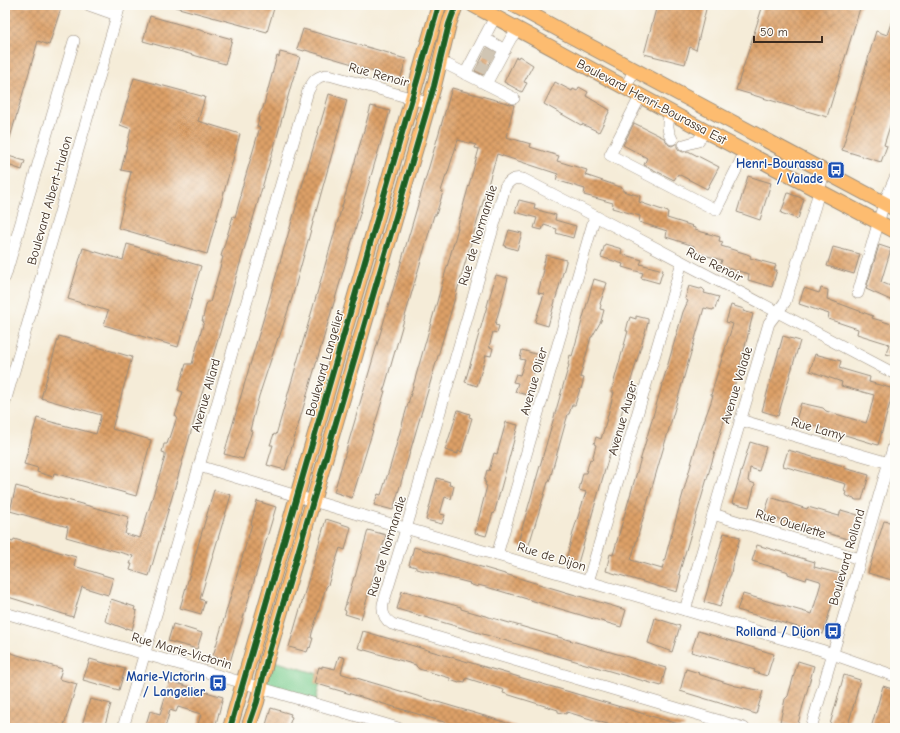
<svg xmlns="http://www.w3.org/2000/svg" width="900" height="733" viewBox="0 0 900 733" font-family="'Comic Neue',sans-serif">
<style>
.green{fill:#7acd8f;stroke:#5a7c56}
.building{fill:url(#building-cross-hatch)}
.lines{fill:none;stroke-linecap:round;stroke-linejoin:round}
.minor-tunnel{stroke:#d0c5b3;stroke-width:11;stroke-dasharray:11 5.5;stroke-linecap:butt}
.minor-casing{stroke:#988b7b;stroke-width:12}
.major-casing{stroke:#988b7b;stroke-width:16}
.minor{stroke:#fff;stroke-width:11}
.major{stroke:#fdbc6f;stroke-width:14}
.cycleway-casing{stroke:#fdfcf7;stroke-width:8}
.cycleway{stroke:#1b5e20;stroke-width:6}
.labels{text-anchor:middle;stroke-width:3;stroke-linejoin:round;paint-order:stroke}
.street-label{font-size:13px;fill:#3b2a1e;stroke:#fdfcf7}
.transit-label{font-size:13px;font-weight:bold;fill:#164399;stroke:#fdfcf7;text-anchor:end}
</style>
<defs>
<pattern id="building-cross-hatch" width="8" height="8" patternUnits="userSpaceOnUse"><rect width="8" height="8" fill="#dda068"/><path d="M0 0l8 8M0 8l8-8" fill="none" stroke="#b48355"/></pattern>
</defs>
<rect width="100%" height="100%" fill="#fdfcf7"/>
<filter id="ink" filterUnits="userSpaceOnUse"><feTurbulence type="fractalNoise" baseFrequency=".025" numOctaves="2"/><feDisplacementMap in="SourceGraphic" scale="8" xChannelSelector="R" yChannelSelector="G"/><feConvolveMatrix kernelMatrix="1 2 1 2 8 2 1 2 1" color-interpolation-filters="sRGB"/></filter>
<filter id="wash" filterUnits="userSpaceOnUse"><feTurbulence type="fractalNoise" baseFrequency=".012" numOctaves="4" result="noise"/><feDisplacementMap in="SourceGraphic" scale="16" xChannelSelector="R" yChannelSelector="G"/><feGaussianBlur stdDeviation="0.9" result="paint"/><feColorMatrix in="noise" values="0 0 0 0 0 0 0 0 0 0 0 0 0 0 0 0 0 1.4 0 .05"/><feComposite in="paint" operator="in"/></filter>
<g filter="url(#wash)">
<rect width="100%" height="100%" fill="#f5ecd8"/>
<!-- green -->
<polygon class="green" points="267,659 322,675 315,704 260,688"/>
<g id="blocks">
<!-- building -->
<g class="building">
<polygon points="5,5 62,5 49,45 38,41 7,148 5,148"/>
<polygon points="175,5 275,5 267,32 175,7"/>
<polygon points="657,5 707,5 696,50 690,47 685,64 644,54"/>
<polygon points="763,5 861,5 827,117 736,90"/>
<polygon points="894,14 895,15 895,110 884,145 887,146 881,162 842,150 876,31 887,35"/>
<polygon points="150,16 232,39 225,64 143,41"/>
<polygon points="303,29 392,54 392,55 406,59 400,80 355,66 356,65 305,50 304,51 297,49"/>
<polygon points="487,48 495,52 483,75 475,71"/>
<polygon points="280,52 300,57 292,82 278,133 149,576 130,570 132,564 130,564 133,556 66,537 68,527 10,511 16,486 129,517 125,534 140,538 165,457 165,453 162,452 164,444 167,444 169,438 170,438 177,417 175,416 183,392 178,390 186,364 192,364 204,321 202,321 207,302 210,302 211,299 223,257 221,256 233,216 235,217 241,196 240,195 260,127 257,126 259,120 258,120 260,112 263,108 277,56 279,57"/>
<polygon points="519,56 533,65 524,82 527,83 522,92 504,82 516,57 518,58"/>
<polygon points="134,78 205,97 198,121 240,134 207,254 118,228 131,172 121,170 131,129 120,125"/>
<polygon points="555,82 572,91 573,89 577,91 579,87 588,92 586,96 610,110 599,132 582,124 581,125 544,104"/>
<polygon points="452,88 514,105 506,137 531,144 530,147 559,156 557,161 587,170 585,175 606,182 623,188 623,191 640,196 639,202 668,212 667,218 693,226 692,227 695,228 695,230 720,237 719,241 723,242 721,246 747,254 751,256 750,258 776,265 774,270 777,270 772,287 748,280 749,274 720,266 722,260 693,252 694,246 666,237 667,231 639,222 640,216 612,208 613,203 584,195 585,189 556,180 558,174 497,154 393,510 374,505 378,494 381,495 390,467 458,228 457,228 479,149 475,148 476,145 458,140 447,175 446,175 444,182 441,191 443,192 436,215 434,215 385,386 383,391 385,391 352,498 334,492"/>
<polygon points="329,94 347,100 292,298 279,338 278,338 259,396 250,430 252,431 243,459 224,454"/>
<polygon points="371,106 390,111 285,470 267,465 273,445 270,445 274,434 276,435 279,425"/>
<polygon points="634,123 664,138 669,145 672,146 677,143 677,147 679,150 683,152 688,151 719,167 707,189 678,174 674,180 644,165 647,158 623,145"/>
<polygon points="5,155 25,161 22,170 5,164"/>
<polygon points="748,176 771,183 760,220 737,212"/>
<polygon points="788,193 804,199 798,219 781,213"/>
<polygon points="519,200 535,204 534,209 556,215 555,220 576,226 573,238 556,233 557,229 544,225 542,230 534,228 537,218 515,212"/>
<polygon points="509,230 522,233 517,250 504,246"/>
<polygon points="127,244 201,266 178,347 104,325 108,311 68,299 83,248 123,260"/>
<polygon points="605,244 622,249 621,254 642,260 640,264 663,270 659,283 641,278 643,273 622,267 623,264 601,257"/>
<polygon points="879,245 891,249 881,282 895,288 895,302 866,289"/>
<polygon points="833,247 860,254 854,274 827,266"/>
<polygon points="546,255 566,260 566,262 548,326 535,322 544,294 538,293 544,270 542,270"/>
<polygon points="496,275 508,278 495,325 499,326 497,333 493,332 489,347 493,348 491,356 486,355 477,386 465,382"/>
<polygon points="594,279 607,283 600,304 601,305 600,309 604,310 601,321 592,337 591,337 580,377 584,378 581,389 580,389 575,405 572,405 569,414 568,414 549,482 548,482 528,548 525,548 517,546 569,365 568,365 570,355 572,356"/>
<polygon points="689,286 700,289 702,288 705,291 704,293 719,297 715,309 713,309 713,310 704,308 631,560 662,569 700,432 711,402 713,395 711,395 715,381 733,324 726,322 731,305 744,309 743,311 753,314 741,363 679,574 681,575 677,592 606,571 610,554 613,555 683,312 688,301 685,299"/>
<polygon points="804,288 819,293 821,288 828,290 827,299 873,316 872,318 895,325 895,356 886,354 889,344 857,334 858,329 828,319 829,314 799,304"/>
<polygon points="636,316 648,319 648,322 578,563 566,560 574,529 586,492 579,490 583,473 586,473 590,459 592,460 596,445 594,444 596,437 601,439 608,415 614,392 611,392 628,331 626,331 628,323 630,317 636,319"/>
<polygon points="59,336 132,357 112,429 151,440 136,496 54,473 53,477 37,472 38,468 24,464 37,418 96,434 101,415 41,398"/>
<polygon points="783,336 800,341 778,416 762,411"/>
<polygon points="522,350 539,355 528,395 515,392 518,383 513,382 516,374 520,375 525,360 520,359"/>
<polygon points="815,354 841,361 839,368 870,377 869,382 894,389 878,445 796,420 801,403 823,408 826,411 866,423 870,411 874,395 841,386 842,382 810,371"/>
<polygon points="458,410 470,414 469,417 472,418 462,452 458,451 458,454 445,450"/>
<polygon points="506,422 518,425 494,514 493,513 486,536 475,533 487,486 485,485 486,482 484,482 487,470 489,471 494,453 497,454"/>
<polygon points="750,442 766,447 759,471 750,468 748,481 755,484 749,507 732,503"/>
<polygon points="788,450 844,466 844,468 869,475 862,500 856,500 845,495 846,492 844,491 846,484 783,466"/>
<polygon points="437,478 450,482 449,485 454,486 451,499 445,497 440,514 445,515 442,524 426,520"/>
<polygon points="214,490 231,495 200,599 205,601 201,614 180,608"/>
<polygon points="770,497 807,509 808,507 839,516 841,510 858,515 851,540 764,515"/>
<polygon points="257,501 276,507 230,662 213,656 252,524 251,524"/>
<polygon points="326,519 351,527 345,550 340,548 328,585 326,587 312,633 311,638 313,638 310,648 309,647 307,652 289,647"/>
<polygon points="884,521 895,523 895,581 868,573"/>
<polygon points="368,530 386,535 361,619 345,614 346,611 344,610 354,577 355,577"/>
<polygon points="724,533 740,537 732,566 731,574 729,578 720,607 704,602"/>
<polygon points="14,539 76,557 74,566 113,578 108,595 82,587 73,617 5,596 5,540 13,542"/>
<polygon points="757,545 815,562 814,567 841,574 823,634 737,610 743,594 812,614 821,583 820,581 807,577 806,580 788,574 788,572 786,571 752,561"/>
<polygon points="414,547 626,610 621,627 490,588 478,585 478,587 469,584 470,583 443,576 443,575 416,569 416,567 409,565"/>
<polygon points="402,591 404,592 405,591 432,599 461,607 461,609 468,611 666,668 661,686 397,609"/>
<polygon points="111,599 135,607 134,610 137,611 132,630 126,628 126,629 105,621"/>
<polygon points="655,618 680,626 672,652 648,643"/>
<polygon points="173,624 202,633 197,649 168,641"/>
<polygon points="363,631 685,726 684,728 621,728 567,712 566,714 558,712 558,710 503,693 504,690 466,678 465,682 460,681 459,683 450,680 450,678 419,669 416,666 416,665 358,648"/>
<polygon points="698,631 774,654 767,676 754,672 755,670 691,652"/>
<polygon points="5,651 62,669 59,679 77,684 63,728 5,728"/>
<polygon points="339,656 345,658 341,673 343,674 488,717 516,726 516,728 464,728 314,683 319,667 322,668 322,666 335,669"/>
<polygon points="90,659 125,669 119,690 83,680"/>
<polygon points="798,661 814,666 797,727 780,722 785,699 788,696"/>
<polygon points="686,669 699,673 698,674 736,686 763,691 756,714 680,691"/>
<polygon points="844,675 860,680 851,715 847,728 829,728"/>
<polygon points="170,681 223,697 215,728 197,728 201,714 178,707 176,712 170,710 165,728 145,728 150,711 160,714"/>
<polygon points="883,686 895,690 895,706 889,728 871,728"/>
<polygon points="90,699 111,704 104,728 81,728"/>
<polygon points="271,708 291,714 290,716 292,717 288,728 265,728"/>
</g>
</g>
</g>
<g filter="url(#ink)">
<use href="#blocks" fill-opacity="0" stroke="#988b7b" stroke-width="1"/>
<g class="lines">
<!-- minor-tunnel -->
<g class="minor-tunnel">
<polyline points="485,51 494,57"/>
<polyline points="478,65 487,70"/>
</g>
<defs>
<g id="minor">
<polyline points="89,5 117,15"/>
<polyline points="484,38 505,50"/>
<polyline points="440,61 514,98"/>
<polyline points="465,74 495,17"/>
<polyline points="486,84 511,38 518,29"/>
<polyline points="626,87 634,70"/>
<polyline points="641,95 610,155 716,210 745,152"/>
<path d="M671,111C667,121 666,130 672,139"/>
<polyline points="684,145 698,141 705,131"/>
<polyline points="5,277 74,41"/>
<polyline points="858,293 884,203 895,178"/>
<polyline points="5,402 120,5"/>
<polyline points="740,420 889,463"/>
<polyline points="199,466 313,501 821,650 895,676"/>
<polyline points="713,514 860,559"/>
<polyline points="497,555 595,216"/>
<polyline points="588,582 682,262"/>
<polyline points="685,610 769,323 785,302 815,206 824,172"/>
<polyline points="5,613 398,728"/>
<path d="M123,728L308,91C313,81 317,75 329,75L428,103"/>
<path d="M744,728L392,624C384,619 382,613 383,604L406,529L505,187C510,180 514,177 523,179L595,216L895,374"/>
<polyline points="811,728 895,441"/>
</g>
<g id="major">
<polyline points="473,5 705,131 895,231"/>
<polyline points="514,5 569,35 895,209"/>
<polyline points="230,728 439,5"/>
<polyline points="248,728 257,702 267,659 434,86 449,24 456,5"/>
</g>
</defs>
<!-- minor casing -->
<use href="#minor" class="minor-casing"/>
<!-- major casing -->
<use href="#major" class="major-casing"/>
<!-- minor -->
<use href="#minor" class="minor"/>
<!-- major -->
<use href="#major" class="major"/>
<defs>
<g id="cycleway">
<polyline points="230,728 439,5"/>
<polyline points="248,728 257,702 267,659 434,86 449,24 456,5"/>
</g>
</defs>
<!-- cycleway casing -->
<use href="#cycleway" class="cycleway-casing"/>
<!-- cycleway -->
<use href="#cycleway" class="cycleway"/>
</g>
</g>
<!-- icons -->
<defs>
<symbol id="bus-square" viewBox="-11 -11 22 22"><rect x="-9" y="-9" width="18" height="18" rx="4" fill="#1a4fb4" stroke="#fdfcf7"/><path d="M-5-6H5V4H4V6H2V4H-2V6H-4V4H-5ZM-3.5-4V0h7V-4ZM-3.5 1.2v1.5H-2V1.2ZM2 1.2v1.5H3.5V1.2Z" fill="#fff"/></symbol>
</defs>
<g fill-rule="evenodd">
<use href="#bus-square" x="826" y="160" width="20" height="20"/>
<use href="#bus-square" x="823" y="621" width="20" height="20"/>
<use href="#bus-square" x="208" y="673" width="20" height="20"/>
</g>
<g class="labels">
<!-- street labels -->
<g class="street-label">
<text transform="translate(379 74) rotate(15)" y="5">Rue Renoir</text>
<text transform="translate(652 101) rotate(28)" y="5">Boulevard Henri-Bourassa Est</text>
<text transform="translate(49 200) rotate(-74)" y="5">Boulevard Albert-Hudon</text>
<text transform="translate(477 235) rotate(-73)" y="5">Rue de Normandie</text>
<text transform="translate(715 264) rotate(27)" y="5">Rue Renoir</text>
<text transform="translate(324 363) rotate(-74)" y="5">Boulevard Langelier</text>
<text transform="translate(533 381) rotate(-74)" y="5">Avenue Olier</text>
<text transform="translate(736 385) rotate(-73)" y="5">Avenue Valade</text>
<text transform="translate(205 395) rotate(-74)" y="5">Avenue Allard</text>
<text transform="translate(622 418) rotate(-74)" y="5">Avenue Auger</text>
<text transform="translate(818 428) rotate(16)" y="5">Rue Lamy</text>
<text transform="translate(791 523) rotate(17)" y="5">Rue Ouellette</text>
<text transform="translate(386 546) rotate(-73)" y="5">Rue de Normandie</text>
<text transform="translate(552 556) rotate(17)" y="5">Rue de Dijon</text>
<text transform="translate(846 557) rotate(-74)" y="5">Boulevard Rolland</text>
<text transform="translate(182 650) rotate(16)" y="5">Rue Marie-Victorin</text>
</g>
<!-- transit labels -->
<g class="transit-label">
<text x="823" y="168">Henri-Bourassa<tspan x="823" dy="15">/ Valade</tspan></text>
<text x="820" y="636">Rolland / Dijon</text>
<text x="205" y="681">Marie-Victorin<tspan x="205" dy="15">/ Langelier</tspan></text>
</g>
</g>
<!-- margin -->
<rect width="900" height="733" fill="none" stroke="#fdfcf7" stroke-width="20"/>
<!-- scale -->
<path d="M754 36v6h68v-6" fill="none" stroke="#3b2a1e" stroke-width="2"/>
<text x="760" y="36" font-size="12" fill="#3b2a1e" stroke="#fdfcf7" stroke-width="3" paint-order="stroke">50 m</text>
</svg>
